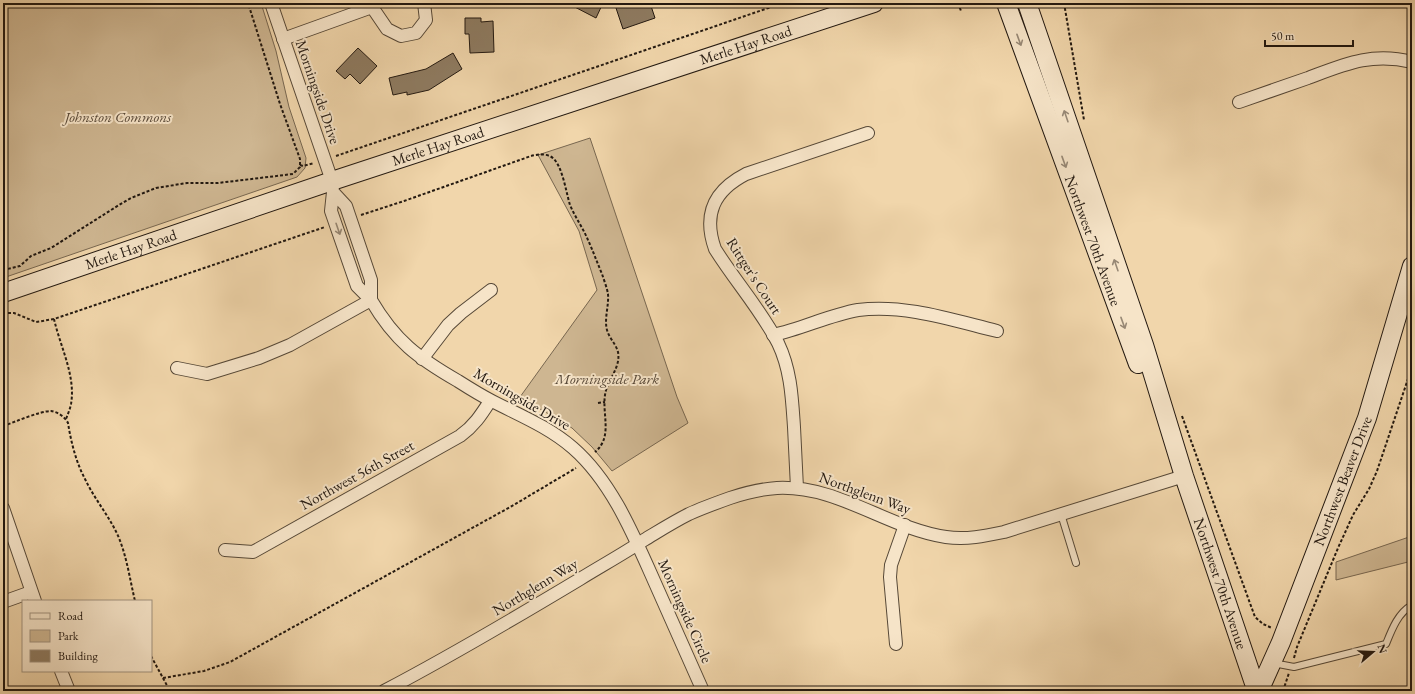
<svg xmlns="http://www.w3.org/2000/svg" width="1415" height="694" viewBox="0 0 1415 694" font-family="'EB Garamond',serif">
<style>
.green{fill:#ceb691;stroke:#786750}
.building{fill:#8e7b61;stroke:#221810}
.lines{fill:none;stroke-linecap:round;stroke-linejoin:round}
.service-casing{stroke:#564837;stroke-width:8}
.minor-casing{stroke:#564837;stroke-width:14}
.secondary-casing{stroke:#221810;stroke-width:20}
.path{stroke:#221810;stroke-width:2;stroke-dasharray:3 2;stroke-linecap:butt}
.service{stroke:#f6e4c8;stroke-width:6}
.minor{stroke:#f6e4c8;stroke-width:12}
.secondary{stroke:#f6e4c8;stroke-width:18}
.oneway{stroke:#978875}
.labels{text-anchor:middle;stroke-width:4;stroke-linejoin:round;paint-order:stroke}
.street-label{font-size:15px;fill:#221810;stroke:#f6e4c8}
.park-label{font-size:15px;font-style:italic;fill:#564737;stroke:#f6e4c8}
</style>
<rect width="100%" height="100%" fill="#f1d6ab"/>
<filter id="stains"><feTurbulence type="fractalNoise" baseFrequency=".005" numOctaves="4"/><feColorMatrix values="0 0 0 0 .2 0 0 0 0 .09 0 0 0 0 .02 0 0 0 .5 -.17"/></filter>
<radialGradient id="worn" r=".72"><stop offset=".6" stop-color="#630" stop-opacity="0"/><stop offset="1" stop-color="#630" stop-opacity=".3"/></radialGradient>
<!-- green -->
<g class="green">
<polygon points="3,3 261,3 276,51 289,107 306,158 305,168 297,177 3,278"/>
<polygon points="590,138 677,397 688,423 612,471 592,447 572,428 520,397 597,290 579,231 538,155"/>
<polygon points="1412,536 1412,561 1336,580 1336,562"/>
</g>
<!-- building -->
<g class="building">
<polygon points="567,3 603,3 596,18"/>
<polygon points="620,3 650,3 655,18 623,29 615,5"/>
<polygon points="465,18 481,18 481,22 493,21 494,52 470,53 469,34 465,34"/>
<polygon points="358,48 377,66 360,84 350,74 345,79 336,71"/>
<polygon points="453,53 462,69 429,90 407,95 407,92 393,95 389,78 426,69"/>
</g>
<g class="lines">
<defs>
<g id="service">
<polyline points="1061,514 1076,563"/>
<path d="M1273,663L1294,667L1386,644C1392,629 1398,613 1412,605"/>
</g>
<g id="minor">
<polyline points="271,3 332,181 333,192 331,211 357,286 371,300 371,280 346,206 333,192"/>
<polyline points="372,3 372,7 387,29 401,36 416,33 426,20 424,3"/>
<polyline points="283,39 372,7"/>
<path d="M1239,102C1262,94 1285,86 1308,78C1345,64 1372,52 1412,62"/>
<path d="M773,335C802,329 829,315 858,310C905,304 952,320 997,331"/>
<polyline points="422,359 448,325 461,313 491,290"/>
<path d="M177,368L207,374L259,358L290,345L371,300C395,341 418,358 458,381C469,388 480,395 492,401C519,415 549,427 573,448C612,482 634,536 655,583C671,619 687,655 703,691"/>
<path d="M797,488C796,468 795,447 794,427C792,398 791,370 778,343C761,310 735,281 715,249C703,215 713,191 746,174L868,133"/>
<polyline points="3,508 35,601"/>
<path d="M225,550L253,552L460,436C474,426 481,415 490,401"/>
<polyline points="3,602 31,592"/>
<polyline points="896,644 890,577 891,565 905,525"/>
<polyline points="61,671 69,691"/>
<path d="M384,691C451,656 515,618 580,579C601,566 623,554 644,540C659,531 673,522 689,514C702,508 716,503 730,498C745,493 761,489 777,488C838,485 887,528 946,537C966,540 985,536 1004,532L1184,476"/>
</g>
<g id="secondary">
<path id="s1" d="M1006,3L1138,364"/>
<path id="s2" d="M1027,3L1144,345L1184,476L1255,686L1259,691"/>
<path id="s3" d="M3,293L332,181L874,3"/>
<path id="s4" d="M1259,691L1281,642L1367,418L1412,266"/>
</g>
</defs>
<!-- service casing -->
<use href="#service" class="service-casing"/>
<!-- minor casing -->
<use href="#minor" class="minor-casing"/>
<!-- secondary casing -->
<use href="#secondary" class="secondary-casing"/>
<!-- path -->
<g class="path">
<polyline points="958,3 961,11"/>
<polyline points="1064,3 1084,120"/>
<polyline points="336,156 783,3"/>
<polyline points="3,159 5,164 3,173"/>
<polyline points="300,165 303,166 314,163"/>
<path d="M361,215L404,201L531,156C538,154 548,153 554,159C563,169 566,192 570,205C575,217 583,228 588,240C593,251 597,262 602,274C604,280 607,288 608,294C609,306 604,319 607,330C609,338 616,344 618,352C621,368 607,380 605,395C602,415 613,437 595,452"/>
<polyline points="3,270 20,266 31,256 51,248 119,205 131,198 156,188 187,183 218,183 293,174 300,167 300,159 280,104 248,3"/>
<polyline points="3,313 14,313 36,322 54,319 325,227"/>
<path d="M54,319C60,346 76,376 71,404C70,409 68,414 66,419"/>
<polyline points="598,403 605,402"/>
<polyline points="1182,416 1255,617 1263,624 1272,628"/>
<path d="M3,426C15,422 40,411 51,411C58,412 65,417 68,423C71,442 76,462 85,479C95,500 110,517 119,538C127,558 130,580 135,601"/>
<polyline points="151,656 170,691"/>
<polyline points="1294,658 1297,647 1338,548 1353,515 1369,489 1377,471 1412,367"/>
<polyline points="163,678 204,671 230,662 512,506 576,468"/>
<polyline points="1283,691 1289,673"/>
</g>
<!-- service -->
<use href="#service" class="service"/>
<!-- minor -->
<use href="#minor" class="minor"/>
<!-- secondary -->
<use href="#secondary" class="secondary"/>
</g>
<!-- one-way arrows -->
<defs><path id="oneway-shaft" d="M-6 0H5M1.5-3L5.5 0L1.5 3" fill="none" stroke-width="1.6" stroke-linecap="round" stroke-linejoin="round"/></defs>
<g class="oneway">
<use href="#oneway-shaft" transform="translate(1019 40) rotate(70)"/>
<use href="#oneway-shaft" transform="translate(1066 116) rotate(-109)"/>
<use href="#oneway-shaft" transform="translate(1064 162) rotate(70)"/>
<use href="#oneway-shaft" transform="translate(338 229) rotate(71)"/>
<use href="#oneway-shaft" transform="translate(1116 265) rotate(-109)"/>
<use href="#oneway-shaft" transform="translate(1123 323) rotate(70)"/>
</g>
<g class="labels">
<!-- street labels -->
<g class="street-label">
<text dy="5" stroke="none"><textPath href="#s3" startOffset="783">Merle Hay Road</textPath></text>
<text transform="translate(318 92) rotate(71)" y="5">Morningside Drive</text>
<text dy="5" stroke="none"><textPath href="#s3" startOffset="459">Merle Hay Road</textPath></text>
<text dy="5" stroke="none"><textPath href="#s1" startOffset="253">Northwest 70th Avenue</textPath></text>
<text dy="5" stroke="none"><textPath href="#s3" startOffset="135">Merle Hay Road</textPath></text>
<text transform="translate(754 276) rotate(57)" y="5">Rittger's Court</text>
<text transform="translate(522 399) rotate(30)" y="5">Morningside Drive</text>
<text transform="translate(357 475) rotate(-29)" y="5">Northwest 56th Street</text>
<text dy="5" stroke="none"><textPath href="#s4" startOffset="226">Northwest Beaver Drive</textPath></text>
<text transform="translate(865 493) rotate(20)" y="5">Northglenn Way</text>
<text dy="5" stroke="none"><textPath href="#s2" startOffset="612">Northwest 70th Avenue</textPath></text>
<text transform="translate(535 587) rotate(-31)" y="5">Northglenn Way</text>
<text transform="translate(685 611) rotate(66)" y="5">Morningside Circle</text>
</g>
<!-- park labels -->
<g class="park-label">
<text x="118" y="122">Johnston Commons</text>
<text x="607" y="384">Morningside Park</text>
</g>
</g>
<!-- margin -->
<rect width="1415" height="694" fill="none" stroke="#f1d6ab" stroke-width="16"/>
<rect x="4" y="4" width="1407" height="686" fill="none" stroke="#221810" stroke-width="2"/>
<rect x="8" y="8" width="1399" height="678" fill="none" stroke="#221810"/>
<!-- legend -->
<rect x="22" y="600" width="130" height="72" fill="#f6e4c8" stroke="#a1927e"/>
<rect x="30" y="613" width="20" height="6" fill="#f6e4c8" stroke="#a1927e"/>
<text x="58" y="620" font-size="12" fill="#221810">Road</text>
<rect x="30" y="630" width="20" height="12" fill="#ceb691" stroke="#a1927e"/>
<text x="58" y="640" font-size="12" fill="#221810">Park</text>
<rect x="30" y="650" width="20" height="12" fill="#8e7b61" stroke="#a1927e"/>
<text x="58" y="660" font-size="12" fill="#221810">Building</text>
<!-- north arrow -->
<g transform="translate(1373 652) rotate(71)" stroke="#f6e4c8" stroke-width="3" paint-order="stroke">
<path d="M0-3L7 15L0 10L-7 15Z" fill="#221810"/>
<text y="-6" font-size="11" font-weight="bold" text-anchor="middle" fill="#221810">N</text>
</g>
<!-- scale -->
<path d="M1265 40v6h88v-6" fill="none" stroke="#221810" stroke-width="2"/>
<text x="1271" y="40" font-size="12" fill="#221810" stroke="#f6e4c8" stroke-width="3" paint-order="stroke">50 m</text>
<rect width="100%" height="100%" filter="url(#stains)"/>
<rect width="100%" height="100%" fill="url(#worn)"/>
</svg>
